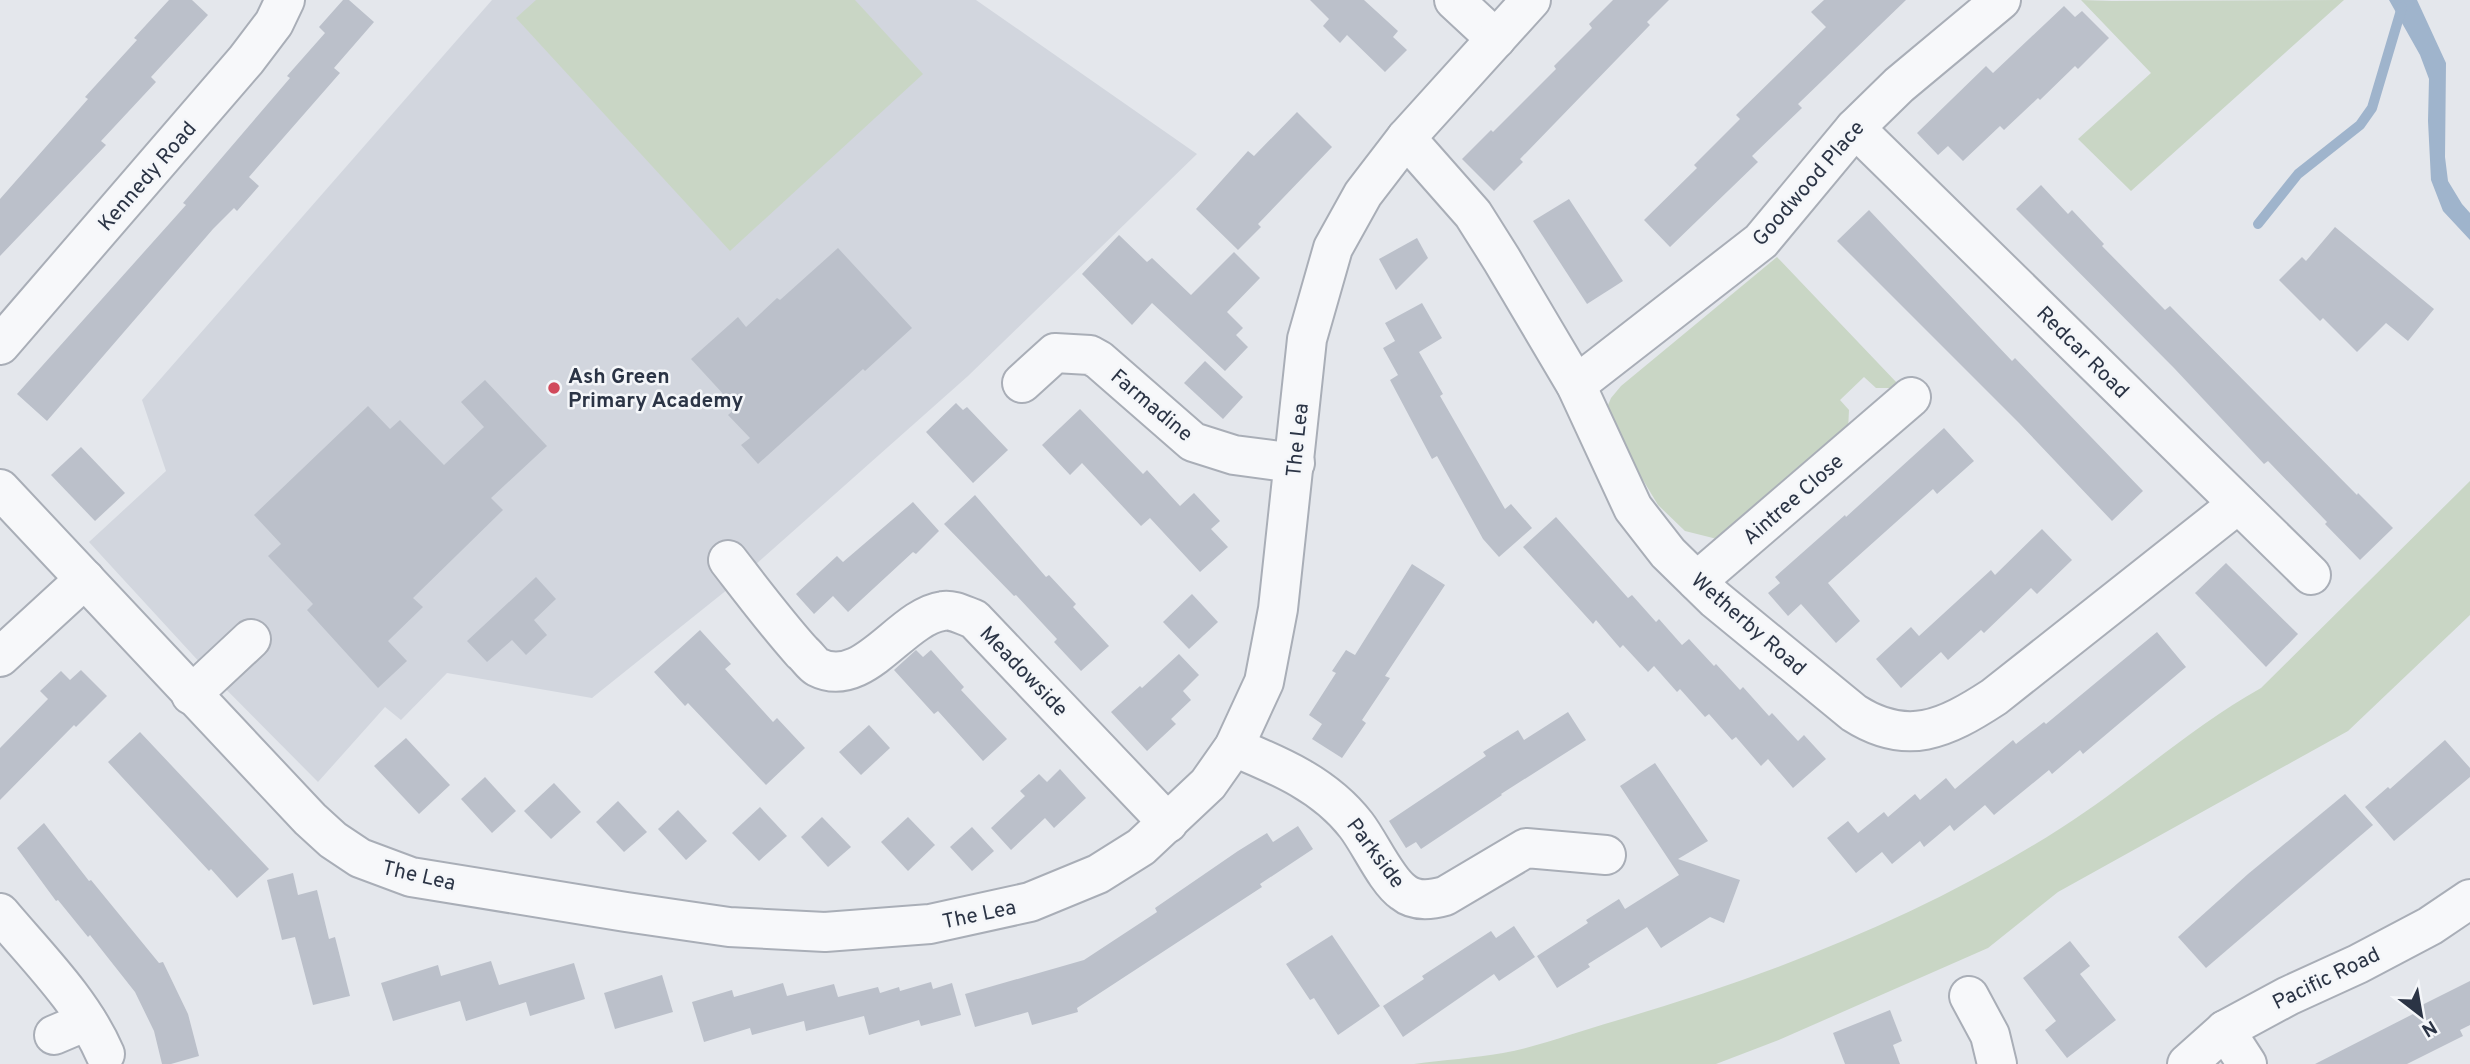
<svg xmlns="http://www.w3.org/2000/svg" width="2470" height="1064" viewBox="0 0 2470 1064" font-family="Overpass,sans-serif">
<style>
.built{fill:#d2d6de}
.green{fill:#c9d6c5}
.water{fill:#9fb4cc}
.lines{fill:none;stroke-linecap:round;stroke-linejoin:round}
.stream{stroke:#9fb4cc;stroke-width:10}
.building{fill:#bbc0ca}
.minor-casing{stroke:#a9aeb7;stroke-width:42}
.minor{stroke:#f7f8fa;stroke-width:38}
.poi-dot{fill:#d1495b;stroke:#f4f6f9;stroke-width:2.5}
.labels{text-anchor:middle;stroke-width:5;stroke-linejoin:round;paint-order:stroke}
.street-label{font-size:21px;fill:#2b3445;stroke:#f4f6f9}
.poi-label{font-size:21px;font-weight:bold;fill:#2b3445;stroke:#f4f6f9;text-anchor:start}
</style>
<rect width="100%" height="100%" fill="#e4e7ec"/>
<!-- built -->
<polygon class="built" points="492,0 976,0 1197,154 968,376 728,589 592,698 447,673 401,720 385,707 318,782 203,666 89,542 166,471 142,400"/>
<!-- green -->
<g class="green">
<polygon points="536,0 855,0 923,74 730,251 516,18"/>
<polygon points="2081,0 2112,1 2344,0 2131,191 2078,139 2151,73"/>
<polygon points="1777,257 1898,384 1892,388 1876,388 1864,377 1840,400 1849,410 1848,430 1717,539 1685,531 1658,505 1604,415 1611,398 1621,386"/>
<path d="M2470,481V615L2348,731L2058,892L1988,948L1781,1039L1716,1064H1414C1444,1060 1474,1058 1503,1053C1541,1046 1579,1031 1615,1021C1771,975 1924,916 2061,828C2130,784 2190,728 2261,688Z"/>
</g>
<!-- water -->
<polygon class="water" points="2389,0 2417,0 2446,63 2445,157 2448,181 2462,204 2470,213 2470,240 2443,211 2431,180 2428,121 2429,79 2420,55"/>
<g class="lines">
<!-- stream -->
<polyline class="stream" points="2258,224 2298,174 2360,125 2372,108 2402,7"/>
</g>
<!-- building -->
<g class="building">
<polygon points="169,0 192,0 208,15 151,77 156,82 101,141 106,145 0,256 0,199 88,99 85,97 137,40 134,38"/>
<polygon points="343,0 349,0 374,22 334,68 340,73 249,177 259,186 237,211 234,208 213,229 47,421 17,394 186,205 183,203 290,78 287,76 325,33 319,27"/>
<polygon points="1310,0 1364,0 1398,31 1393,37 1407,50 1385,72 1347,35 1340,43 1323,26 1329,19"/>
<polygon points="1613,0 1669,0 1647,22 1650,25 1520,159 1523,162 1494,191 1462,159 1491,130 1493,132 1556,69 1554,66 1592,28 1589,24"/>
<polygon points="1824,0 1906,0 1798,104 1802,108 1752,156 1758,162 1670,247 1644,220 1697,168 1694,165 1740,119 1736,115 1826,27 1811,12"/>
<polygon points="2064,6 2075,17 2082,11 2109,38 2078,69 2075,66 2040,100 2038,98 2004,130 2000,126 1963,161 1948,146 1938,155 1917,133 1986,66 1993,73"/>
<polygon points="1297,112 1332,147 1258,224 1261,227 1238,250 1196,209 1248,151 1254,156"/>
<polygon points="2041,185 2068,214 2072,210 2104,244 2102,246 2165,310 2170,306 2357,495 2358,493 2393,528 2360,560 2325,524 2327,522 2268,461 2264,464 2174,368 2016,209"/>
<polygon points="1569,199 1623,281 1587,304 1533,221"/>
<polygon points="1869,210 2012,361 2015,358 2143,491 2112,521 2019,423 1837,241"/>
<polygon points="2335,227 2434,309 2408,341 2386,323 2357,352 2323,318 2320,321 2279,280 2302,257 2306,261"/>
<polygon points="1119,235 1147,262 1152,258 1191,295 1234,252 1260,278 1227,312 1243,328 1236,335 1248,347 1225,371 1152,303 1132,325 1082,274"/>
<polygon points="1417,238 1428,258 1396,290 1379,259"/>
<polygon points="838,248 912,328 865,371 863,369 758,464 741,445 750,438 728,415 736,408 691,359 738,317 746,327 777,298 780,300"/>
<polygon points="1422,303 1442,338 1419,352 1443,394 1440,396 1505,509 1511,504 1532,528 1499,557 1483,539 1437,456 1432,459 1390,380 1398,375 1383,348 1395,341 1385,323"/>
<polygon points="1205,361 1243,397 1223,419 1184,383"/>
<polygon points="485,380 547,446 491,498 503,510 413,598 423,607 388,641 407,661 378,688 307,610 313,604 268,556 281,544 254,515 368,406 390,429 400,420 444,465 484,427 461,402"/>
<polygon points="956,403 963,410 967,407 1008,450 973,483 926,432"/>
<polygon points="1080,409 1143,474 1147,470 1180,506 1194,493 1220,521 1211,529 1228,547 1200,572 1150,518 1141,526 1082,463 1070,475 1042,445"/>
<polygon points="1944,428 1974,461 1937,494 1933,489 1828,583 1860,621 1836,643 1801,604 1788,616 1768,593 1780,583 1775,577 1845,515 1846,517"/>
<polygon points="81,447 125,493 95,521 51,475"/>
<polygon points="975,495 1046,577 1049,575 1076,604 1073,607 1109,646 1081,671 1054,642 1057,639 1016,595 1014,596 944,524"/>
<polygon points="913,502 939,531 916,554 913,552 848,612 833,596 814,614 796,594 837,556 843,562"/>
<polygon points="1556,517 1628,598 1632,595 1656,622 1659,619 1682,645 1689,639 1714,666 1716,664 1740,690 1743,687 1769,716 1772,713 1798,741 1804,735 1826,759 1793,788 1768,759 1761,766 1736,737 1732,740 1709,714 1705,717 1680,689 1677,692 1654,666 1648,672 1623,645 1620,648 1596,620 1593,624 1523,547"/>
<polygon points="2042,529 2072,560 2037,594 2031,588 1984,633 1981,630 1948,660 1941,652 1901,688 1876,659 1911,627 1919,636 1991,570 1995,575"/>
<polygon points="2226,563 2298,634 2266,667 2195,593"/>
<polygon points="1412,564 1445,585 1385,676 1390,678 1362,720 1366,723 1342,758 1312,739 1322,724 1309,715 1336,673 1332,671 1346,650 1355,655"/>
<polygon points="536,577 556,599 534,620 547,635 526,655 512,640 487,662 467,641"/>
<polygon points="1192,594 1218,622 1189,649 1163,622"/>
<polygon points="700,630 731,664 725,669 773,722 777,718 805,748 766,785 688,703 685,706 654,672"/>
<polygon points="2157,632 2186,667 2083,754 2080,750 2052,774 2049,770 1994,815 1985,805 1954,831 1950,825 1924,847 1920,841 1892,864 1882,852 1856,873 1827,838 1848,821 1858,833 1884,812 1888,817 1915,794 1920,800 1946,778 1955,789 2013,740 2016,744 2044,722 2046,724"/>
<polygon points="916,650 923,657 931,650 964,687 961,690 1007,739 983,761 938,711 934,714 894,670"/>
<polygon points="1179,654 1199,675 1183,691 1191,700 1171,719 1176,724 1147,751 1111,712 1140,686 1142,688"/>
<polygon points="81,670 107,696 76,727 74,725 0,800 0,748 48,699 40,691 61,671 70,680"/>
<polygon points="1568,712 1586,740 1501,794 1502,795 1421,849 1416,842 1406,848 1389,821 1486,756 1483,752 1518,730 1524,740"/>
<polygon points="869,725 890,748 861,775 839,752"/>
<polygon points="140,732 269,869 237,898 211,869 209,871 108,762"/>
<polygon points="406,738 450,785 419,814 374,766"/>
<polygon points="2445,740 2470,768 2470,777 2394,841 2365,807 2388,787 2390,789"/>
<polygon points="1655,763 1708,841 1678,859 1740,880 1724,923 1710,917 1661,948 1647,927 1588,964 1590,967 1557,988 1537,956 1588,923 1586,920 1619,899 1625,909 1679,875 1620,786"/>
<polygon points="1060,769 1086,798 1054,828 1045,818 1011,850 991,828 1025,796 1020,791 1039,774 1047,782"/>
<polygon points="485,777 516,811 492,833 461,799"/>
<polygon points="554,783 581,812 551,839 524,811"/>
<polygon points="2345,794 2373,825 2206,968 2178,937 2248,874"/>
<polygon points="618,801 647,832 624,852 596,822"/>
<polygon points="760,807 787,836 759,861 732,833"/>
<polygon points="678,810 707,841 686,860 658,829"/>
<polygon points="822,817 851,847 828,867 801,837"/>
<polygon points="908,817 935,845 908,871 881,842"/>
<polygon points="44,823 89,881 91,880 159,963 163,962 188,1014 199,1056 171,1064 162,1064 154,1031 135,992 90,935 88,937 58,900 56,901 17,848"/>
<polygon points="1298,826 1313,849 1260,884 1262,887 1077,1008 1078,1012 1032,1025 1028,1012 975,1027 965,994 1084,960 1157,912 1155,908 1238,851 1267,833 1273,842"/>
<polygon points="972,827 994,851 972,871 950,847"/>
<polygon points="293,873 298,895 317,890 329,939 335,937 350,996 313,1005 295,937 282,940 267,880"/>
<polygon points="1514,926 1535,957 1499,981 1494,974 1403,1037 1383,1006 1424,979 1422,976 1491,931 1496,938"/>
<polygon points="1332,935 1380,1006 1338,1035 1314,998 1310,1000 1286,964"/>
<polygon points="2070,941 2090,966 2080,974 2116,1020 2067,1058 2045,1030 2056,1021 2023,978"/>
<polygon points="491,961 499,985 574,963 585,999 530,1016 526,1002 466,1021 460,1001 393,1021 381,983 438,965 441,976"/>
<polygon points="662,975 673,1012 615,1029 604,993"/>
<polygon points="2470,981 2470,1025 2460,1030 2463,1036 2407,1064 2315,1064 2417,1012 2416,1008"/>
<polygon points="931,982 933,989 952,983 961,1015 921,1026 919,1020 869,1035 864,1016 806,1031 804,1021 752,1035 750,1028 704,1042 692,1002 732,990 734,997 783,983 787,996 834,984 838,997 878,987 880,993 899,987 900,991"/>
<polygon points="1890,1010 1902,1041 1893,1045 1900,1064 1845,1064 1833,1033"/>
</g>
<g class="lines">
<defs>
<g id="minor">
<polyline points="1454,0 1496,39"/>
<polyline points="1855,128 2311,575"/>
<path d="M1406,138L1473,214L1502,260L1576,385L1633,508L1668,553L1715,599L1854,713C1907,747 1945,729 1994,697L2238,504"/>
<polyline points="0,345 246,60 274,23 285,0"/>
<polyline points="1022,383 1055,353 1090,355 1099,360 1193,442 1234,455 1295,463"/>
<polyline points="1576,385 1761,241 1855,128 1899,85 2001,0"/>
<polyline points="0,489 310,819 333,840 360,858 411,877 626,912 729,927 825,932 930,924 1030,902 1098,874 1141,847 1208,784 1234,747 1264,682 1278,609 1307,339 1333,248 1363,194 1406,138 1531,0"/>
<path d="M728,560C752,591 776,623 802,652C807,656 812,664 817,667C864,691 900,617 943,611C952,609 965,616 974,619L1168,823"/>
<polyline points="1697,581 1911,397"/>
<polyline points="0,657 85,579"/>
<polyline points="191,695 251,639"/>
<path d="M1234,747C1280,766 1325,785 1356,825C1370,843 1386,880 1403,892C1415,902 1431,900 1445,896L1526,848L1606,855"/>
<path d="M0,913C37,957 82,1001 105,1054"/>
<polyline points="1969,996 1990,1035 1997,1064"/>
<polyline points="2225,1030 2247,1064"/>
<polyline points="54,1035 87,1021"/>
<polyline points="2187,1064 2225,1030 2288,996 2358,964 2430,926 2470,899"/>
</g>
</defs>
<!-- minor casing -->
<use href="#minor" class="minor-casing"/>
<!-- minor -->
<use href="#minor" class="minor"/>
</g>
<!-- markers -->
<circle class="poi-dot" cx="554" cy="388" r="7"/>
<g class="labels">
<!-- street labels -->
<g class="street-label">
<text transform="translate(147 176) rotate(-49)" y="7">Kennedy Road</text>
<text transform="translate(1808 183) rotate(-49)" y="7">Goodwood Place</text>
<text transform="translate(2083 352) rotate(45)" y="7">Redcar Road</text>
<text transform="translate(1152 405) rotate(40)" y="7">Farmadine</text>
<text transform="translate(1297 440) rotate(-84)" y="7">The Lea</text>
<text transform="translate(1793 499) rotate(-41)" y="7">Aintree Close</text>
<text transform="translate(1749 624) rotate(41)" y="7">Wetherby Road</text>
<text transform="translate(1024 671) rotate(46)" y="7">Meadowside</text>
<text transform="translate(1376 853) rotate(53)" y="7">Parkside</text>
<text transform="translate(419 875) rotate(13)" y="7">The Lea</text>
<text transform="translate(979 914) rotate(-12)" y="7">The Lea</text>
<text transform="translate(2326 978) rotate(-26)" y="7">Pacific Road</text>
</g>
<!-- poi labels -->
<g class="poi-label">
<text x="568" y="383">Ash Green<tspan x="568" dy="24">Primary Academy</tspan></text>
</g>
</g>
<!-- north arrow -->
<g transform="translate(2421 1015) rotate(149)" stroke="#f4f6f9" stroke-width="5" paint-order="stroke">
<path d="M0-5L12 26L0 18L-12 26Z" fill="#2b3445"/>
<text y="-10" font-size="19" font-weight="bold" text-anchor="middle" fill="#2b3445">N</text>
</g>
</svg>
